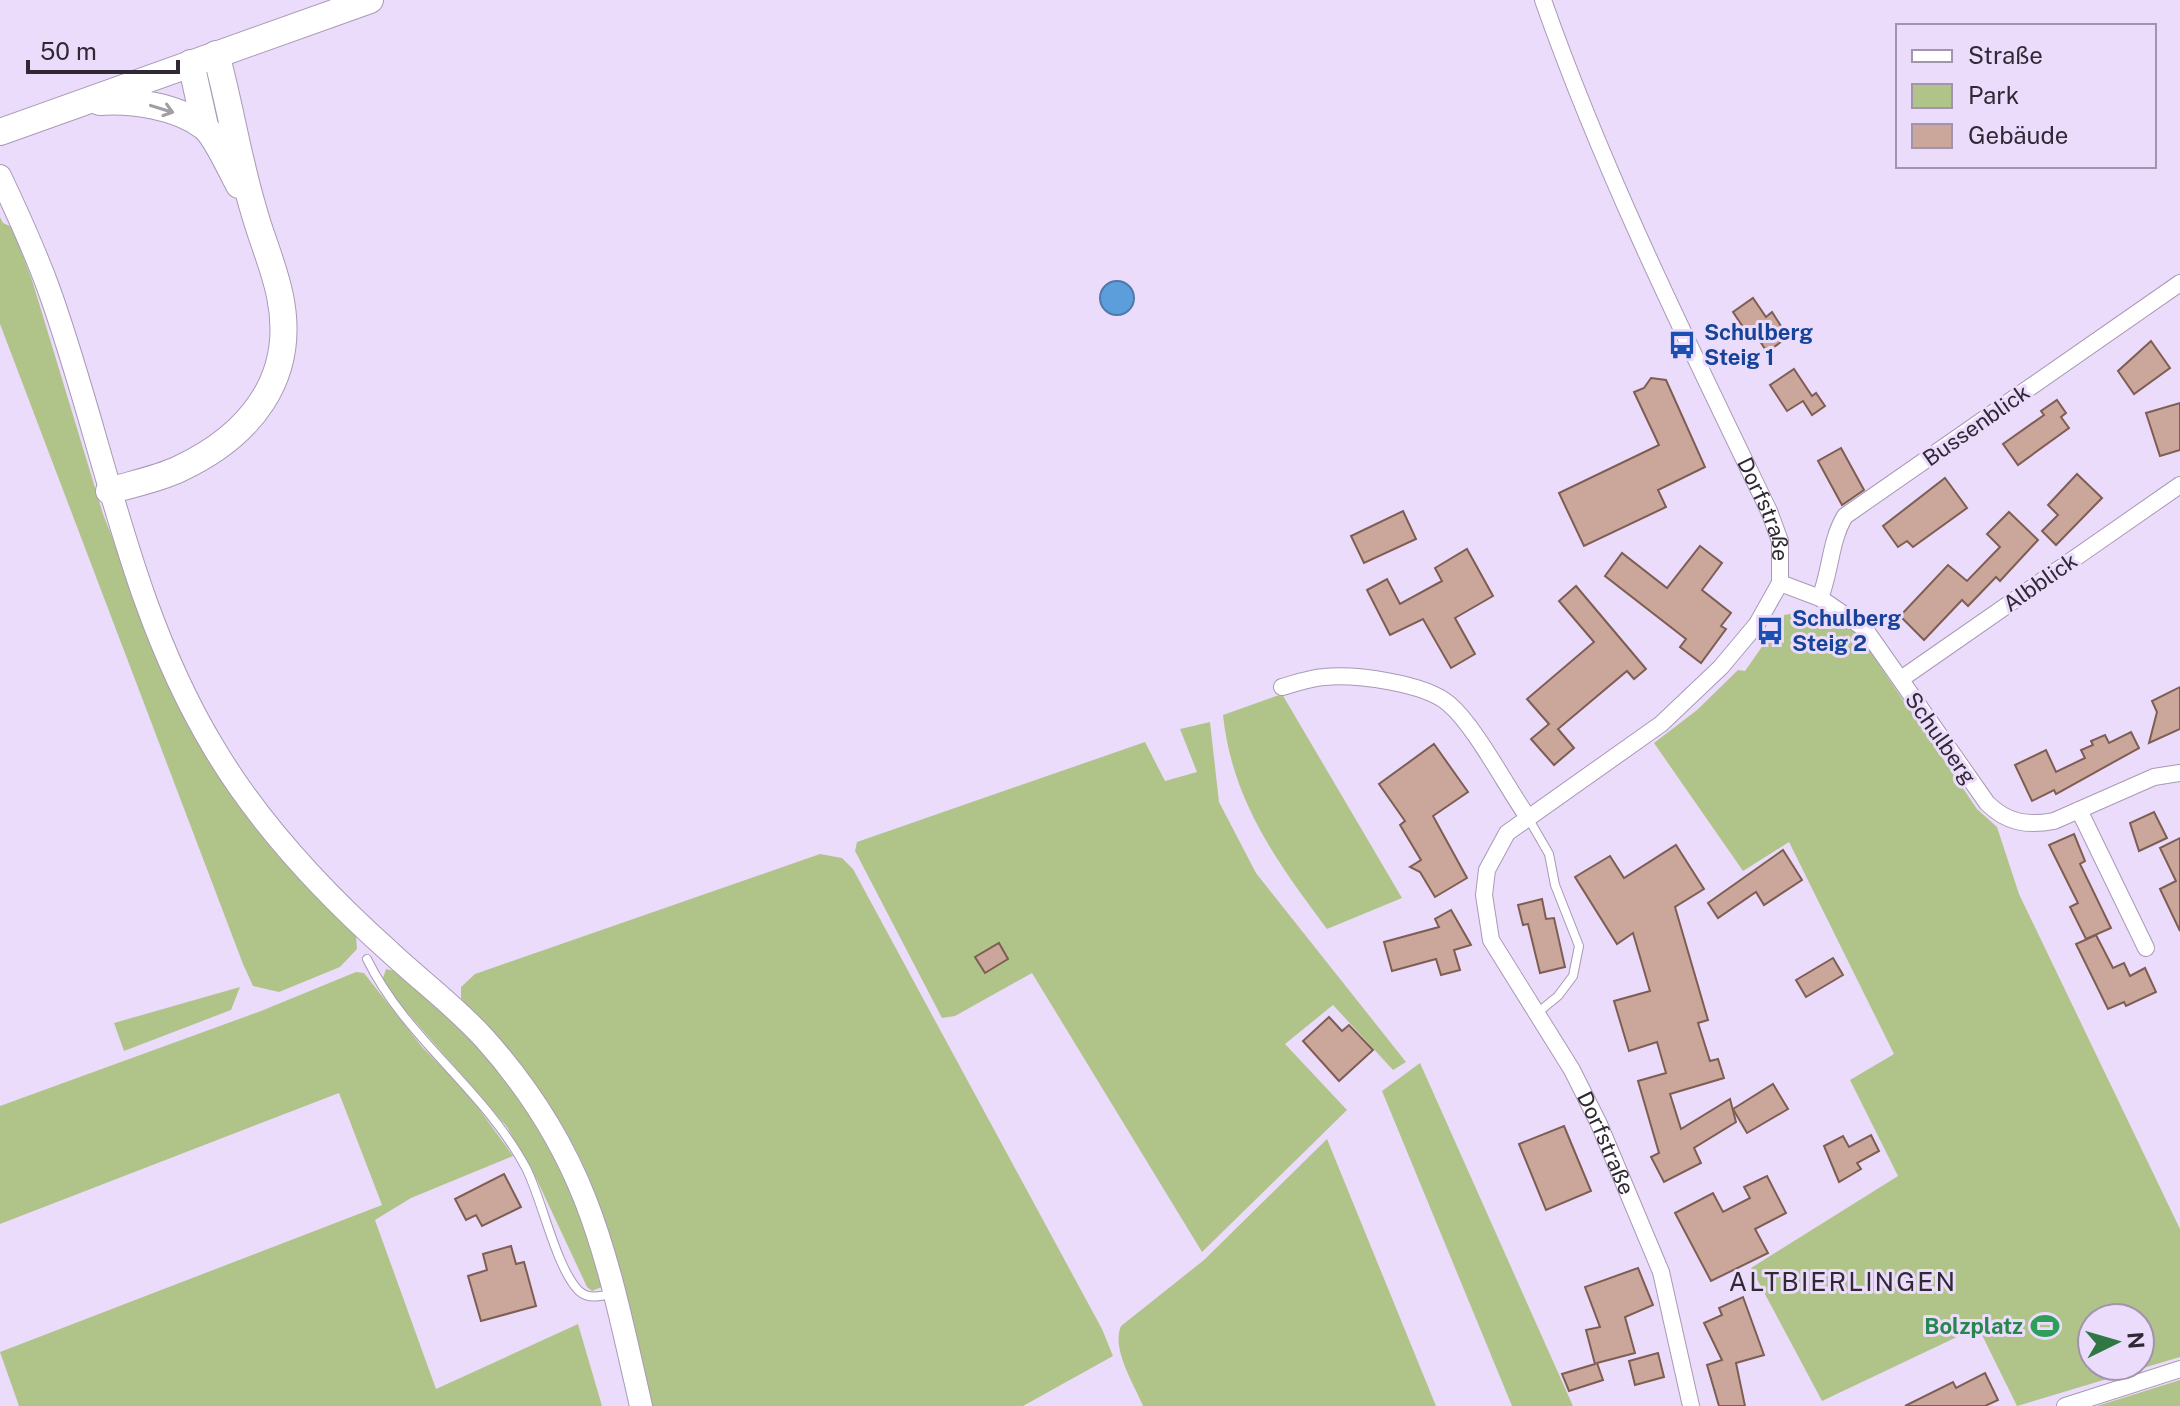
<svg xmlns="http://www.w3.org/2000/svg" width="2180" height="1406" viewBox="0 0 2180 1406" font-family="'Public Sans',sans-serif">
<style>
.green{fill:#b0c48a;fill-rule:evenodd}
.water{fill:#5c9ddb;stroke:#4f7aa9;stroke-width:2}
.building{fill:#cba79b;stroke:#7e5d53;stroke-width:2}
.lines{fill:none;stroke-linecap:round;stroke-linejoin:round}
.lane-casing{stroke:#a899b6;stroke-width:10}
.street-casing{stroke:#a899b6;stroke-width:18}
.secondary-casing{stroke:#a899b6;stroke-width:24}
.primary-casing{stroke:#a899b6;stroke-width:28}
.lane{stroke:#fff;stroke-width:8}
.street{stroke:#fff;stroke-width:16}
.secondary{stroke:#fff;stroke-width:22}
.primary{stroke:#fff;stroke-width:26}
.oneway{stroke:#a29fa4}
.labels{text-anchor:middle;stroke-width:6;stroke-linejoin:round;paint-order:stroke}
.transit-label{font-size:22px;font-weight:bold;fill:#164399;stroke:#ecdcfc;text-anchor:start}
.street-label{font-size:22px;fill:#302935;stroke:#ecdcfc}
.leisure-label{font-size:22px;font-weight:bold;fill:#27864d;stroke:#ecdcfc;text-anchor:end}
.quarter-label{font-size:26px;letter-spacing:2px;fill:#302935;stroke:#ecdcfc}
</style>
<rect width="100%" height="100%" fill="#ecdcfc"/>
<!-- green -->
<g class="green">
<polygon points="0,217 3,223 12,227 32,280 103,514 171,686 356,936 357,949 340,967 279,992 253,986 243,964 0,324"/>
<path d="M1795,613L1842,624L1859,635L1977,809L1997,827L2019,894L2180,1229V1357L2017,1406L1978,1327L1822,1401L1751,1268L1898,1176L1850,1080L1894,1054L1789,842L1743,871L1654,743L1697,710L1738,670L1745,671L1784,615ZM2092,1318H2140V1366H2092Z"/>
<path d="M1282,694L1402,898L1327,929C1277,862 1232,801 1223,715Z"/>
<polygon points="1210,722 1219,802 1256,873 1406,1062 1393,1070 1333,1005 1285,1044 1347,1110 1202,1252 1032,973 955,1016 942,1018 855,851 857,842 1145,742 1165,781 1197,772 1180,729"/>
<path d="M820,854L842,858L853,869L1102,1329L1113,1356L1023,1406H650C629,1307 612,1204 557,1117C530,1073 486,1041 461,998V987L475,974Z"/>
<path d="M386,969L402,973C428,998 457,1022 481,1049C543,1116 580,1200 602,1287L592,1291L587,1287L537,1180L507,1127L392,995L383,978Z"/>
<polygon points="356,972 364,973 422,1047 466,1091 513,1156 411,1198 375,1220 436,1389 578,1324 602,1406 19,1406 0,1352 382,1205 339,1093 0,1224 0,1106 261,1011"/>
<polygon points="240,987 231,1010 124,1051 114,1023"/>
<polygon points="1420,1063 1573,1406 1512,1406 1382,1091"/>
<path d="M1327,1139L1436,1406H1143C1134,1384 1111,1349 1121,1326L1204,1260Z"/>
<polygon points="2180,1380 2180,1406 2097,1406"/>
</g>
<!-- water -->
<circle class="water" cx="1117" cy="298" r="17"/>
<!-- building -->
<g class="building">
<polygon points="1753,298 1766,317 1772,312 1788,337 1767,352 1754,332 1749,336 1733,312"/>
<polygon points="2151,341 2170,368 2134,394 2118,371"/>
<polygon points="1794,369 1812,396 1816,393 1825,406 1812,415 1803,401 1787,411 1770,385"/>
<polygon points="1651,378 1666,380 1705,467 1658,490 1666,507 1584,546 1559,493 1659,445 1634,392 1644,388"/>
<polygon points="2057,400 2066,413 2061,417 2069,428 2018,465 2003,444 2044,415 2041,411"/>
<polygon points="2180,403 2180,450 2160,456 2146,413"/>
<polygon points="1841,448 1864,490 1842,505 1818,461"/>
<polygon points="2077,474 2102,498 2056,545 2042,531 2058,515 2048,505"/>
<polygon points="1945,478 1967,508 1913,547 1907,541 1898,547 1883,526"/>
<polygon points="1403,511 1416,539 1364,563 1351,536"/>
<polygon points="2009,512 2038,540 2000,581 1996,577 1968,606 1962,600 1924,640 1900,616 1948,565 1967,581 2000,547 1987,534"/>
<polygon points="1700,546 1722,563 1702,590 1731,613 1721,626 1726,629 1701,663 1680,647 1686,639 1605,576 1622,553 1667,588"/>
<polygon points="1467,549 1493,596 1455,618 1475,654 1451,668 1423,619 1390,635 1367,590 1387,579 1400,604 1442,581 1435,568"/>
<polygon points="1576,586 1646,669 1634,679 1627,671 1558,729 1574,748 1554,765 1531,739 1549,724 1527,699 1594,642 1559,601"/>
<polygon points="2180,687 2180,729 2149,743 2157,712 2152,701"/>
<polygon points="2131,732 2139,748 2056,794 2054,790 2032,801 2015,765 2046,750 2056,772 2085,758 2081,750 2093,745 2091,741 2105,735 2109,743"/>
<polygon points="1434,744 1468,792 1433,816 1467,878 1435,897 1420,872 1410,867 1421,860 1400,825 1405,821 1379,784"/>
<polygon points="2154,812 2167,838 2139,851 2130,823"/>
<polygon points="2074,834 2085,861 2080,864 2111,928 2086,939 2070,907 2078,903 2049,845"/>
<polygon points="2180,838 2180,931 2160,889 2176,881 2160,848"/>
<polygon points="1676,845 1704,889 1675,907 1708,1020 1698,1023 1710,1061 1718,1059 1724,1078 1670,1094 1681,1129 1730,1099 1736,1122 1694,1148 1701,1163 1664,1182 1651,1157 1659,1153 1638,1081 1666,1073 1657,1042 1629,1051 1614,1001 1650,991 1633,933 1617,944 1575,877 1610,856 1624,878"/>
<polygon points="1783,850 1802,880 1764,905 1756,892 1718,918 1708,903"/>
<polygon points="1542,899 1546,919 1554,918 1565,967 1540,973 1528,924 1523,925 1518,905"/>
<polygon points="1451,910 1471,945 1454,950 1460,970 1441,975 1436,959 1392,971 1384,942 1439,927 1435,919"/>
<polygon points="2096,935 2113,968 2124,963 2130,976 2145,968 2156,992 2126,1006 2124,1002 2108,1009 2076,944"/>
<polygon points="999,943 1008,959 985,973 975,957"/>
<polygon points="1833,958 1843,975 1806,997 1796,980"/>
<polygon points="1329,1017 1342,1031 1349,1025 1373,1050 1339,1081 1303,1041"/>
<polygon points="1773,1084 1788,1109 1747,1133 1733,1109"/>
<polygon points="1564,1126 1591,1191 1546,1210 1519,1144"/>
<polygon points="1871,1135 1879,1151 1857,1163 1861,1169 1839,1182 1824,1146 1843,1136 1849,1147"/>
<polygon points="504,1174 521,1207 482,1226 476,1215 466,1220 455,1199"/>
<polygon points="1767,1176 1786,1213 1755,1229 1768,1253 1711,1281 1675,1213 1713,1193 1723,1212 1750,1198 1744,1187"/>
<polygon points="511,1246 516,1264 524,1262 536,1306 481,1321 468,1276 487,1270 483,1254"/>
<polygon points="1638,1268 1653,1305 1625,1317 1635,1353 1597,1363 1603,1380 1569,1391 1562,1374 1595,1364 1586,1330 1600,1327 1585,1287"/>
<polygon points="1743,1297 1764,1355 1736,1363 1745,1406 1719,1406 1707,1365 1722,1360 1704,1323 1722,1315 1719,1308"/>
<polygon points="1658,1353 1664,1377 1635,1385 1629,1361"/>
<polygon points="1985,1373 1998,1400 1985,1406 1905,1406 1953,1382 1956,1388"/>
</g>
<g class="lines">
<defs>
<g id="lane">
<polyline points="1527,816 1549,854 1555,885 1579,946 1573,976 1558,996 1536,1014"/>
<path d="M367,959C406,1039 484,1089 526,1168C542,1199 556,1268 579,1291C589,1300 602,1296 613,1293"/>
</g>
<g id="street">
<path id="s1" d="M1543,0C1605,176 1688,343 1769,511L1780,541V583L1757,624L1721,667L1661,724L1507,833L1487,870L1484,895L1491,940L1572,1070L1599,1124L1661,1272L1691,1406"/>
<path d="M1780,583L1820,598L1865,629L1987,803C2007,823 2027,826 2054,821L2154,777L2180,773"/>
<path d="M1820,598C1831,570 1830,541 1845,516L2180,283"/>
<polyline points="1901,679 2180,485"/>
<path d="M1282,687C1296,683 1310,678 1324,677C1356,674 1425,683 1449,704C1475,726 1506,786 1527,816"/>
<polyline points="2079,810 2146,948"/>
<polyline points="2065,1406 2180,1369"/>
</g>
<path id="secondary" d="M0,176C17,212 34,249 48,287C104,441 128,606 214,748C259,824 324,893 390,952C421,981 456,1007 484,1038C590,1156 607,1258 641,1406"/>
<g id="primary">
<polyline points="191,63 205,126"/>
<path d="M100,102C133,100 176,106 203,126C215,134 231,171 239,185"/>
<polyline points="0,132 370,0"/>
<path d="M109,491C132,484 158,479 179,469C250,436 297,378 280,296C274,266 261,238 253,208C238,158 230,105 216,54"/>
</g>
</defs>
<!-- lane casing -->
<use href="#lane" class="lane-casing"/>
<!-- street casing -->
<use href="#street" class="street-casing"/>
<!-- secondary casing -->
<use href="#secondary" class="secondary-casing"/>
<!-- primary casing -->
<use href="#primary" class="primary-casing"/>
<!-- lane -->
<use href="#lane" class="lane"/>
<!-- street -->
<use href="#street" class="street"/>
<!-- secondary -->
<use href="#secondary" class="secondary"/>
<!-- primary -->
<use href="#primary" class="primary"/>
</g>
<!-- one-way arrows -->
<defs><path id="oneway-shaft" d="M-6 0H5M1.5-3L5.5 0L1.5 3" fill="none" stroke-width="1.6" stroke-linecap="round" stroke-linejoin="round" transform="scale(2)"/></defs>
<use class="oneway" href="#oneway-shaft" transform="translate(162 109) rotate(17)"/>
<!-- icons -->
<defs>
<symbol id="bus-bare" viewBox="-9 -9 18 18"><path d="M-5-6H5V4H4V6H2V4H-2V6H-4V4H-5ZM-3.5-4V0h7V-4ZM-3.5 1.2v1.5H-2V1.2ZM2 1.2v1.5H3.5V1.2Z" fill="#1a4fb4" stroke="#ecdcfc" stroke-width="2.5" paint-order="stroke"/></symbol>
<symbol id="stadium-bare" viewBox="-9 -9 18 18"><path d="M0-5a6.5 5 0 1 0 0 10a6.5 5 0 1 0 0-10ZM-3.5-1.8h7v3.6h-7Z" fill="#2e9e5b" stroke="#ecdcfc" stroke-width="2.5" paint-order="stroke"/></symbol>
</defs>
<g fill-rule="evenodd">
<use href="#bus-bare" x="1662" y="325" width="40" height="40"/>
<use href="#bus-bare" x="1750" y="611" width="40" height="40"/>
<use href="#stadium-bare" x="2025" y="1306" width="40" height="40"/>
</g>
<g class="labels">
<!-- transit labels -->
<g class="transit-label">
<text x="1704" y="340">Schulberg<tspan x="1704" dy="25">Steig 1</tspan></text>
<text x="1792" y="626">Schulberg<tspan x="1792" dy="25">Steig 2</tspan></text>
</g>
<!-- street labels -->
<g class="street-label">
<text transform="translate(1976 425) rotate(-35)" y="8">Bussenblick</text>
<text dy="8" stroke="none"><textPath href="#s1" startOffset="556">Dorfstraße</textPath></text>
<text transform="translate(2040 582) rotate(-35)" y="8">Albblick</text>
<text transform="translate(1941 738) rotate(55)" y="8">Schulberg</text>
<text dy="8" stroke="none"><textPath href="#s1" startOffset="1354">Dorfstraße</textPath></text>
</g>
<!-- leisure labels -->
<g class="leisure-label">
<text x="2023" y="1334">Bolzplatz</text>
</g>
<!-- quarter labels -->
<g class="quarter-label">
<text x="1843" y="1291">ALTBIERLINGEN</text>
</g>
</g>
<!-- legend -->
<rect x="1896" y="24" width="260" height="144" fill="#ecdcfc" stroke="#a194ac" stroke-width="2"/>
<rect x="1912" y="50" width="40" height="12" fill="#ffffff" stroke="#a194ac" stroke-width="2"/>
<text x="1968" y="64" font-size="24" fill="#302935">Straße</text>
<rect x="1912" y="84" width="40" height="24" fill="#b0c48a" stroke="#a194ac" stroke-width="2"/>
<text x="1968" y="104" font-size="24" fill="#302935">Park</text>
<rect x="1912" y="124" width="40" height="24" fill="#cba79b" stroke="#a194ac" stroke-width="2"/>
<text x="1968" y="144" font-size="24" fill="#302935">Gebäude</text>
<!-- north arrow -->
<g transform="translate(2116 1342) rotate(85)"><circle r="38" fill="#ecdcfc" stroke="#a194ac" stroke-width="2"/>
<path d="M0-6L14 30L0 20L-14 30Z" fill="#2f7743"/>
<text y="-12" font-size="22" font-weight="bold" text-anchor="middle" fill="#302935">N</text>
</g>
<!-- scale -->
<path d="M28 60v12h150v-12" fill="none" stroke="#302935" stroke-width="4"/>
<text x="40" y="60" font-size="24" fill="#302935" stroke="#ecdcfc" stroke-width="6" paint-order="stroke">50 m</text>
</svg>
